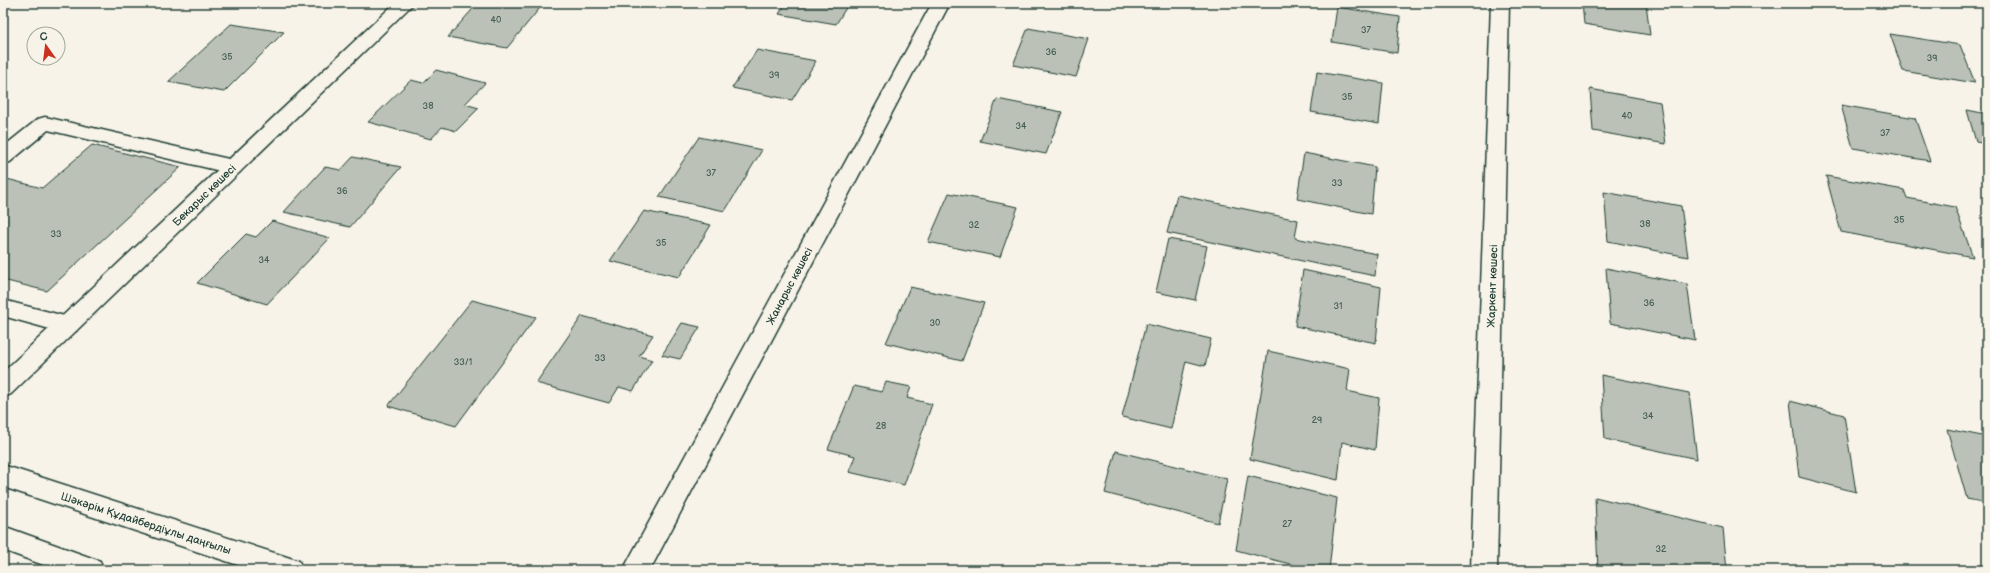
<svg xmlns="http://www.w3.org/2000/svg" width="1990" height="573" viewBox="0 0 1990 573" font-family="'Balsamiq Sans',sans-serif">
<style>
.building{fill:#bbc1b6;stroke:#1f3d34}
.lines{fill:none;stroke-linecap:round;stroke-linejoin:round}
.service-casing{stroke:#1f3d34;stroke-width:3}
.minor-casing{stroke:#1f3d34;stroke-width:3}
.secondary-casing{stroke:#1f3d34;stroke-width:3}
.service{fill:#f7f3e8;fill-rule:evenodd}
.minor{fill:#f7f3e8;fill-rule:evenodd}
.secondary{fill:#f7f3e8;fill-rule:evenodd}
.labels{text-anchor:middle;stroke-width:4;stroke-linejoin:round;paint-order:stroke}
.number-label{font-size:9px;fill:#465e54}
.street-label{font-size:11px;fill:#1f3d34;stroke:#f7f3e8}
</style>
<rect width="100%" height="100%" fill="#f7f3e8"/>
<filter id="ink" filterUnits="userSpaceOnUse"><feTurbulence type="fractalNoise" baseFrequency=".025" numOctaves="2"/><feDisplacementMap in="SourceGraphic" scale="8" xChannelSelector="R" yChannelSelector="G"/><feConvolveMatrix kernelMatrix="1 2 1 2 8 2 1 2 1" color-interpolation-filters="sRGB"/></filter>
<g filter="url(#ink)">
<!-- building -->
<g class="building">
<polygon points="478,3 544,3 507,48 448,37"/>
<polygon points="786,3 849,3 836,24 779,14"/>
<polygon points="1582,3 1646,3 1650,35 1584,24"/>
<polygon points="1337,7 1400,17 1397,53 1332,42"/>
<polygon points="231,24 284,32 224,92 168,82"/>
<polygon points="1028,28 1089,39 1076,77 1013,65"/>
<polygon points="1890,34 1960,45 1975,83 1903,71"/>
<polygon points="757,50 816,61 792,100 732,88"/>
<polygon points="436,70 485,83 465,104 479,108 456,131 442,127 431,139 368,122 411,80 423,83"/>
<polygon points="1317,72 1383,83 1379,124 1311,112"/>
<polygon points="1590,89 1660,102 1666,144 1593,131"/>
<polygon points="997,99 1062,112 1046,154 980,141"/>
<polygon points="1841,105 1915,118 1930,161 1853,148"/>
<polygon points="1967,110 1987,114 1987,144 1976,142"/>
<polygon points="699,137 762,150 725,211 659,197"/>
<polygon points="92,145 181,167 47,291 3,280 3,178 42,188"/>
<polygon points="1304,153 1375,167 1371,214 1297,199"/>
<polygon points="353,157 401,167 350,227 284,212 325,167 341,170"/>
<polygon points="1826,176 1904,190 1907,198 1955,207 1973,257 1841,232"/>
<polygon points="1604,192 1681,206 1688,257 1608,241"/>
<polygon points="949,193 1018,207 1000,257 928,242"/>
<polygon points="1177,195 1298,220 1295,238 1377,254 1375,276 1167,233"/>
<polygon points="644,211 711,225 679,277 610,261"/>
<polygon points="272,221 330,238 267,304 197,283 246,234 256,237"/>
<polygon points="1168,239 1207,246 1195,300 1156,292"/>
<polygon points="1606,268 1687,284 1695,340 1610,323"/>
<polygon points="1303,270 1381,287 1376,343 1295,326"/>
<polygon points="910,287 984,303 962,361 886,343"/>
<polygon points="472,300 536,317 456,426 388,406"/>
<polygon points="582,316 653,335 639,356 652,360 633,391 619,387 609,403 536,383"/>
<polygon points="682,323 700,327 680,359 662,355"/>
<polygon points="1146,324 1211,339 1205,366 1186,361 1171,429 1122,417"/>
<polygon points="1268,351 1350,369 1347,391 1379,398 1375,450 1342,442 1338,480 1250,459"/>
<polygon points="1601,375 1689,393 1697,459 1605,439"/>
<polygon points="886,382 911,387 907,398 932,404 904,485 849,472 855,456 828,449 854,386 882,392"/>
<polygon points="1790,401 1844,415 1856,492 1799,477"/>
<polygon points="1947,429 1987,437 1987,503 1967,499"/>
<polygon points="1116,451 1227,479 1218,523 1105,493"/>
<polygon points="1248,476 1337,498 1329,570 1313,570 1236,550"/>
<polygon points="1595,497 1723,528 1727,570 1598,570"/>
</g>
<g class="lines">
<defs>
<g id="service">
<polygon points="45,117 233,160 240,162 243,167 240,172 233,174 48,130 10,162 3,164 3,147 38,119"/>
<polygon points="3,300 76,319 79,325 76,331 68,334 3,316"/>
</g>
<g id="minor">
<polygon points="395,3 414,3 11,394 3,397 3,372"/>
<polygon points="932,3 950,3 650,570 623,570"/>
<polygon points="1491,3 1509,3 1497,570 1471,570"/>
</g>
<g id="secondary">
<polygon points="3,465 290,558 299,561 303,570 253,570 3,487"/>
<polygon points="3,526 100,561 104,570 57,570 3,550"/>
</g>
</defs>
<!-- service casing -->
<use href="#service" class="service-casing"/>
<!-- minor casing -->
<use href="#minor" class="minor-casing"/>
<!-- secondary casing -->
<use href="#secondary" class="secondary-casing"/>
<!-- service -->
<use href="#service" class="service"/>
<!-- minor -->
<use href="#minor" class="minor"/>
<!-- secondary -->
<use href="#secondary" class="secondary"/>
</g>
</g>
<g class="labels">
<!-- number labels -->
<g class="number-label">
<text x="496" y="23">40</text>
<text x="1366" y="33">37</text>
<text x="1051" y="55">36</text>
<text x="227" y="60">35</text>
<text x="1932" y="61">39</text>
<text x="774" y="78">39</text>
<text x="1347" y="100">35</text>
<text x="428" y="109">38</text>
<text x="1627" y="119">40</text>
<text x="1021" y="129">34</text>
<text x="1885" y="136">37</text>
<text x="711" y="176">37</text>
<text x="1337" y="186">33</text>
<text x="342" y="194">36</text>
<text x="1899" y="223">35</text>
<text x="1645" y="227">38</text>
<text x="974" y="228">32</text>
<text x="56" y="237">33</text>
<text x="661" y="246">35</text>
<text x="264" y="263">34</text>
<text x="1649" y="306">36</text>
<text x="1338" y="309">31</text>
<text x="935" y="326">30</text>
<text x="600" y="361">33</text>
<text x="463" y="365">33/1</text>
<text x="1648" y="419">34</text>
<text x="1317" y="423">29</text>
<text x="881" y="429">28</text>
<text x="1287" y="527">27</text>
<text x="1661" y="552">32</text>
</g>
<!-- street labels -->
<g class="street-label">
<text transform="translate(204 195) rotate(-44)" y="4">Бекарыс көшесі</text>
<text transform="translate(789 286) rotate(-62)" y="4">Жанарыс көшесі</text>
<text transform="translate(1492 286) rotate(-88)" y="4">Жаркент көшесі</text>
<text transform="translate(146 523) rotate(18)" y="4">Шәкәрім Құдайбердіұлы даңғылы</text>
</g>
</g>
<!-- margin -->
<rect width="1990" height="573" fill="none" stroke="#f7f3e8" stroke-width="16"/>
<rect x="8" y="8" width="1974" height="557" fill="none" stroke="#1f3d34" stroke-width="1.5" filter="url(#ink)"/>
<!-- north arrow -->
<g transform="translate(46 46) rotate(346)"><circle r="19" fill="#f7f3e8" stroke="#a1aaa0"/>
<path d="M0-3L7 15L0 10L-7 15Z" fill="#c8321e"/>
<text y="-6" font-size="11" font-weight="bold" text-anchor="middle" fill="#1f3d34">С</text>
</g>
</svg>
